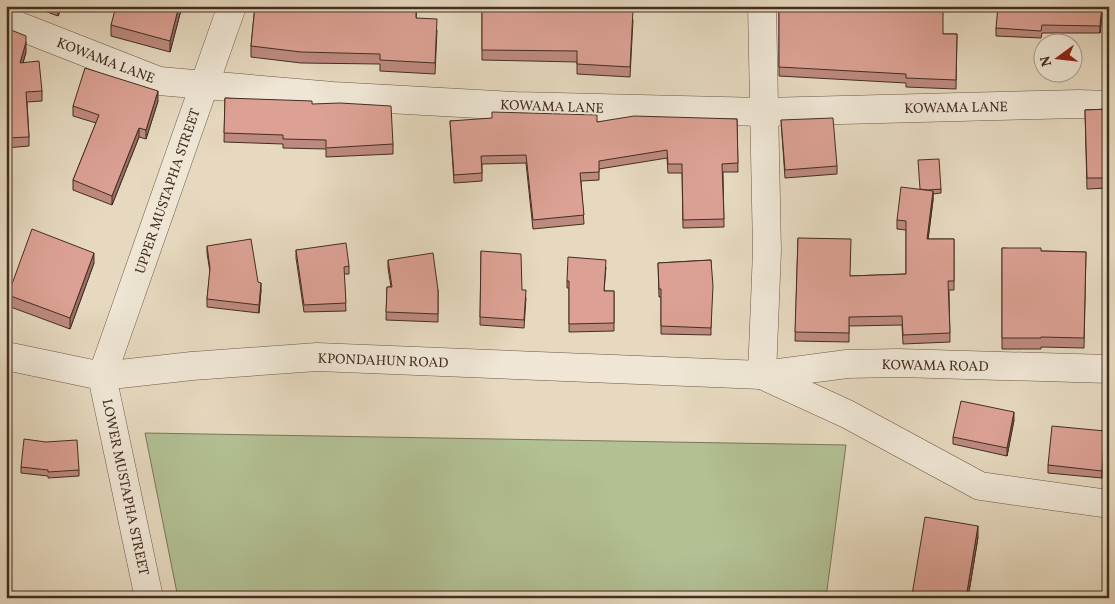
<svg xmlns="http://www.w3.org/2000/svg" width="1115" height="604" viewBox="0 0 1115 604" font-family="Vollkorn,serif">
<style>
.green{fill:#b2c094;stroke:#7b765a}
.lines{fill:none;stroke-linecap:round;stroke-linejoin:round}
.minor-casing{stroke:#6c5848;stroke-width:29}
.minor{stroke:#efe6d5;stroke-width:28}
.wall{fill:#bd8a7f;stroke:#442d21}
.shaded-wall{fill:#9a7168;stroke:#442d21}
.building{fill:#dca194;stroke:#442d21}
.labels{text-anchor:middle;stroke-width:4;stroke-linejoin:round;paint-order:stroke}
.street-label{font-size:14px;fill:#442d21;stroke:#efe6d5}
</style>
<rect width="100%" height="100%" fill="#e6d9bf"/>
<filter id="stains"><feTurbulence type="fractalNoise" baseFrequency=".004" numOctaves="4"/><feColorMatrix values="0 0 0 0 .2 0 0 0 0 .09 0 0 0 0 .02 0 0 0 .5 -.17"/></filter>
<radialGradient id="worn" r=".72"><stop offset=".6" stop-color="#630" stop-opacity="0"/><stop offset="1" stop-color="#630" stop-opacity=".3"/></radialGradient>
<!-- green -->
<polygon class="green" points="145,433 846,445 826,598 178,598"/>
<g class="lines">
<defs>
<g id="minor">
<polyline points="6,21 159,81 333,96 516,106 764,112 1079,104 1109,105"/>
<polyline points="6,356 102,376 192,366 317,357 762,375 847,364 898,363 1109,369"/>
<polyline points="762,375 847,414 980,486 1109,504"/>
<polyline points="762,375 767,251 762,6"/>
<polyline points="102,376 232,6"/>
<polyline points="102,376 149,598"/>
</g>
</defs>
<!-- minor casing -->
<use href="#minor" class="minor-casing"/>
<!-- minor -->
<use href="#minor" class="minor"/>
</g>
<!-- wall -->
<g class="wall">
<polygon points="31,6 62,6 58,16"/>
<polygon points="182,6 170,52 111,36 111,25"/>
<polygon points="255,6 417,6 416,18 437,30 435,74 380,71 380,64 301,63 251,57 251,46"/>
<polygon points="482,6 633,20 630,77 577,74 577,62 482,60"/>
<polygon points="779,6 943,34 957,34 956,89 906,87 906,83 779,76"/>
<polygon points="1103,6 1100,33 1042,33 1041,38 996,36 996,28"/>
<polygon points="6,28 26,52 23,63 42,91 42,101 27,102 29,137 29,146 6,148"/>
<polygon points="225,98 312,104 393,144 393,154 326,157 326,149 283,148 283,144 224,142"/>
<polygon points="158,101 146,139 139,137 112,205 73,190 73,180 96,123 73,116 73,106"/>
<polygon points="1109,109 1109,188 1087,189 1085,110"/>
<polygon points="737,119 738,172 723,172 724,227 683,228 682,173 668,173 667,158 599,169 599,180 581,181 584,224 533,229 526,163 482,164 482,181 454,183 450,121 597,122"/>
<polygon points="781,120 837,166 837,174 785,178"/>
<polygon points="920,189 941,189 941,193 933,194 933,200 928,239 954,239 954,290 949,290 950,342 903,344 902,325 849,326 849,342 795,341 798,238 850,276 906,274 906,230 897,229 897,220"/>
<polygon points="207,246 258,282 261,290 259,313 207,307 207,299 210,272 207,253"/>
<polygon points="1002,248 1041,251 1086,252 1084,348 1041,347 1041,349 1002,349"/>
<polygon points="296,250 349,266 349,274 344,274 346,311 304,312 296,258"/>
<polygon points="481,251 522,290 526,298 524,328 480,325"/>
<polygon points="388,260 438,290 438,322 386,320 387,287 391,287 388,268"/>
<polygon points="711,260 711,335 661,334 661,297 659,297 658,263"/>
<polygon points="94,263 70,329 8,306 8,295"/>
<polygon points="606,267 604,291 614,291 614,331 569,332 569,288 567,288 567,281"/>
<polygon points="1014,420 1007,456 953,444 953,437"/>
<polygon points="1105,439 1102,478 1048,473 1048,465"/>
<polygon points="21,467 79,470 79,476 48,478 48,476 21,473"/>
<polygon points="978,537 968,598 912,598 912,595"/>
</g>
<!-- shaded-wall -->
<g class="shaded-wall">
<polygon points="59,6 62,6 58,16 58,9"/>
<polygon points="179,6 182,6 170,52 170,41"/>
<polygon points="1102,6 1103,6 1100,33 1100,26"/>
<polygon points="26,42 26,52 20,73 20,63"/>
<polygon points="158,91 158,101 146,139 146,130"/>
<polygon points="139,128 139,137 112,205 112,196"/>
<polygon points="933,191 933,200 927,248 927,239"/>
<polygon points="94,253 94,263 70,329 70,318"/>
<polygon points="261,283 261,290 259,313 259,305"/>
<polygon points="1014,412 1014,420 1007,456 1007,448"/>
<polygon points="1105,431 1105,439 1102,478 1102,471"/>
<polygon points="978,526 978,537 968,598 966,598"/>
</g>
<!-- building -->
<g class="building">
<polygon points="51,6 59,6 58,9"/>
<polygon points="116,6 179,6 170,41 111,25"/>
<polygon points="255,6 416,6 416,18 437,19 435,63 380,60 380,54 301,52 251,46"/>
<polygon points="482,6 545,6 633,10 630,67 577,64 577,51 482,50"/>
<polygon points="779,6 943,6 943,34 957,34 956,80 906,78 906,74 779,67"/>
<polygon points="998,6 1102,6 1100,26 1042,25 1041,31 996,28"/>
<polygon points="6,28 26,36 26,42 20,63 39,61 42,91 26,92 29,137 6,138"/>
<polygon points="85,68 158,91 146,130 139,128 112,196 73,180 99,115 73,106"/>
<polygon points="225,98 312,101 312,104 340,103 391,106 393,144 326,148 326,140 283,139 283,135 224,133"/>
<polygon points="1109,109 1109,178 1087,178 1085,110"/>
<polygon points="492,112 597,115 597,122 634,116 737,119 738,163 722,164 724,219 683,220 682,164 668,164 667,150 599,161 599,172 580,173 584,215 533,220 526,155 481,156 482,173 454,175 450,121 492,118"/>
<polygon points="833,118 837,166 785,170 781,120"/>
<polygon points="939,159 941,189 928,190 920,189 918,160"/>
<polygon points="901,187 933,191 927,239 954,239 954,281 948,281 950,333 903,335 902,316 849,317 849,333 795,332 798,238 851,239 850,276 906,274 906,221 897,220"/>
<polygon points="32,229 94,253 70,318 8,295"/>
<polygon points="251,239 258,282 261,283 259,305 207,299 210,268 207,246"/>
<polygon points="346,243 349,266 344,267 346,303 304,305 296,250"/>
<polygon points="1002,248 1041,248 1041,251 1086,252 1084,338 1041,337 1041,338 1002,338"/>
<polygon points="481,251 521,254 522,290 526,290 524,320 480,317"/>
<polygon points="433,253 438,290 438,314 386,312 387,287 392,287 388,260"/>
<polygon points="568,257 606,260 604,291 614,291 614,323 569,324 569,281 567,281"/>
<polygon points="711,260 713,286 711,328 661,326 661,289 659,289 658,263"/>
<polygon points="961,401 1014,412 1007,448 953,437"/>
<polygon points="1052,426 1105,431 1102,471 1048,465"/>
<polygon points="24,439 46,442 77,440 79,470 48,472 48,470 21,467"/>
<polygon points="925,517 978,526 966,598 929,598 912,595"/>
<polygon points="11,587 13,598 6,598 6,588"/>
</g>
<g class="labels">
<!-- street labels -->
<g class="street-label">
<text transform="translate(106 60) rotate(21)" y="5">KOWAMA LANE</text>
<text transform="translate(552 106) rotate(2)" y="5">KOWAMA LANE</text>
<text transform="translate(956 107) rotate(-1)" y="5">KOWAMA LANE</text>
<text transform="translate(167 191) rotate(-71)" y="5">UPPER MUSTAPHA STREET</text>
<text transform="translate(383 360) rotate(2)" y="5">KPONDAHUN ROAD</text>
<text transform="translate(935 365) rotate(1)" y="5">KOWAMA ROAD</text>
<text transform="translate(126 487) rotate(78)" y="5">LOWER MUSTAPHA STREET</text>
</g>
</g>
<!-- margin -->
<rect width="1115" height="604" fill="none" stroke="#e6d9bf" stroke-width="25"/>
<rect x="8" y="8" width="1100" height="589" fill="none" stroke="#442d21" stroke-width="2.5"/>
<rect x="12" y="12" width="1090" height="579" fill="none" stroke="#442d21"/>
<!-- north arrow -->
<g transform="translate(1058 58) rotate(255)"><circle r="24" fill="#efe6d5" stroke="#ab9c8d"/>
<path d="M0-4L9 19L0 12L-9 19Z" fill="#8f2418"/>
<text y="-8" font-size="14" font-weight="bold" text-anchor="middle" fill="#442d21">N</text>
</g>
<rect width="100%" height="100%" filter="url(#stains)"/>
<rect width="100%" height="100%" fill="url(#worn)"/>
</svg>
